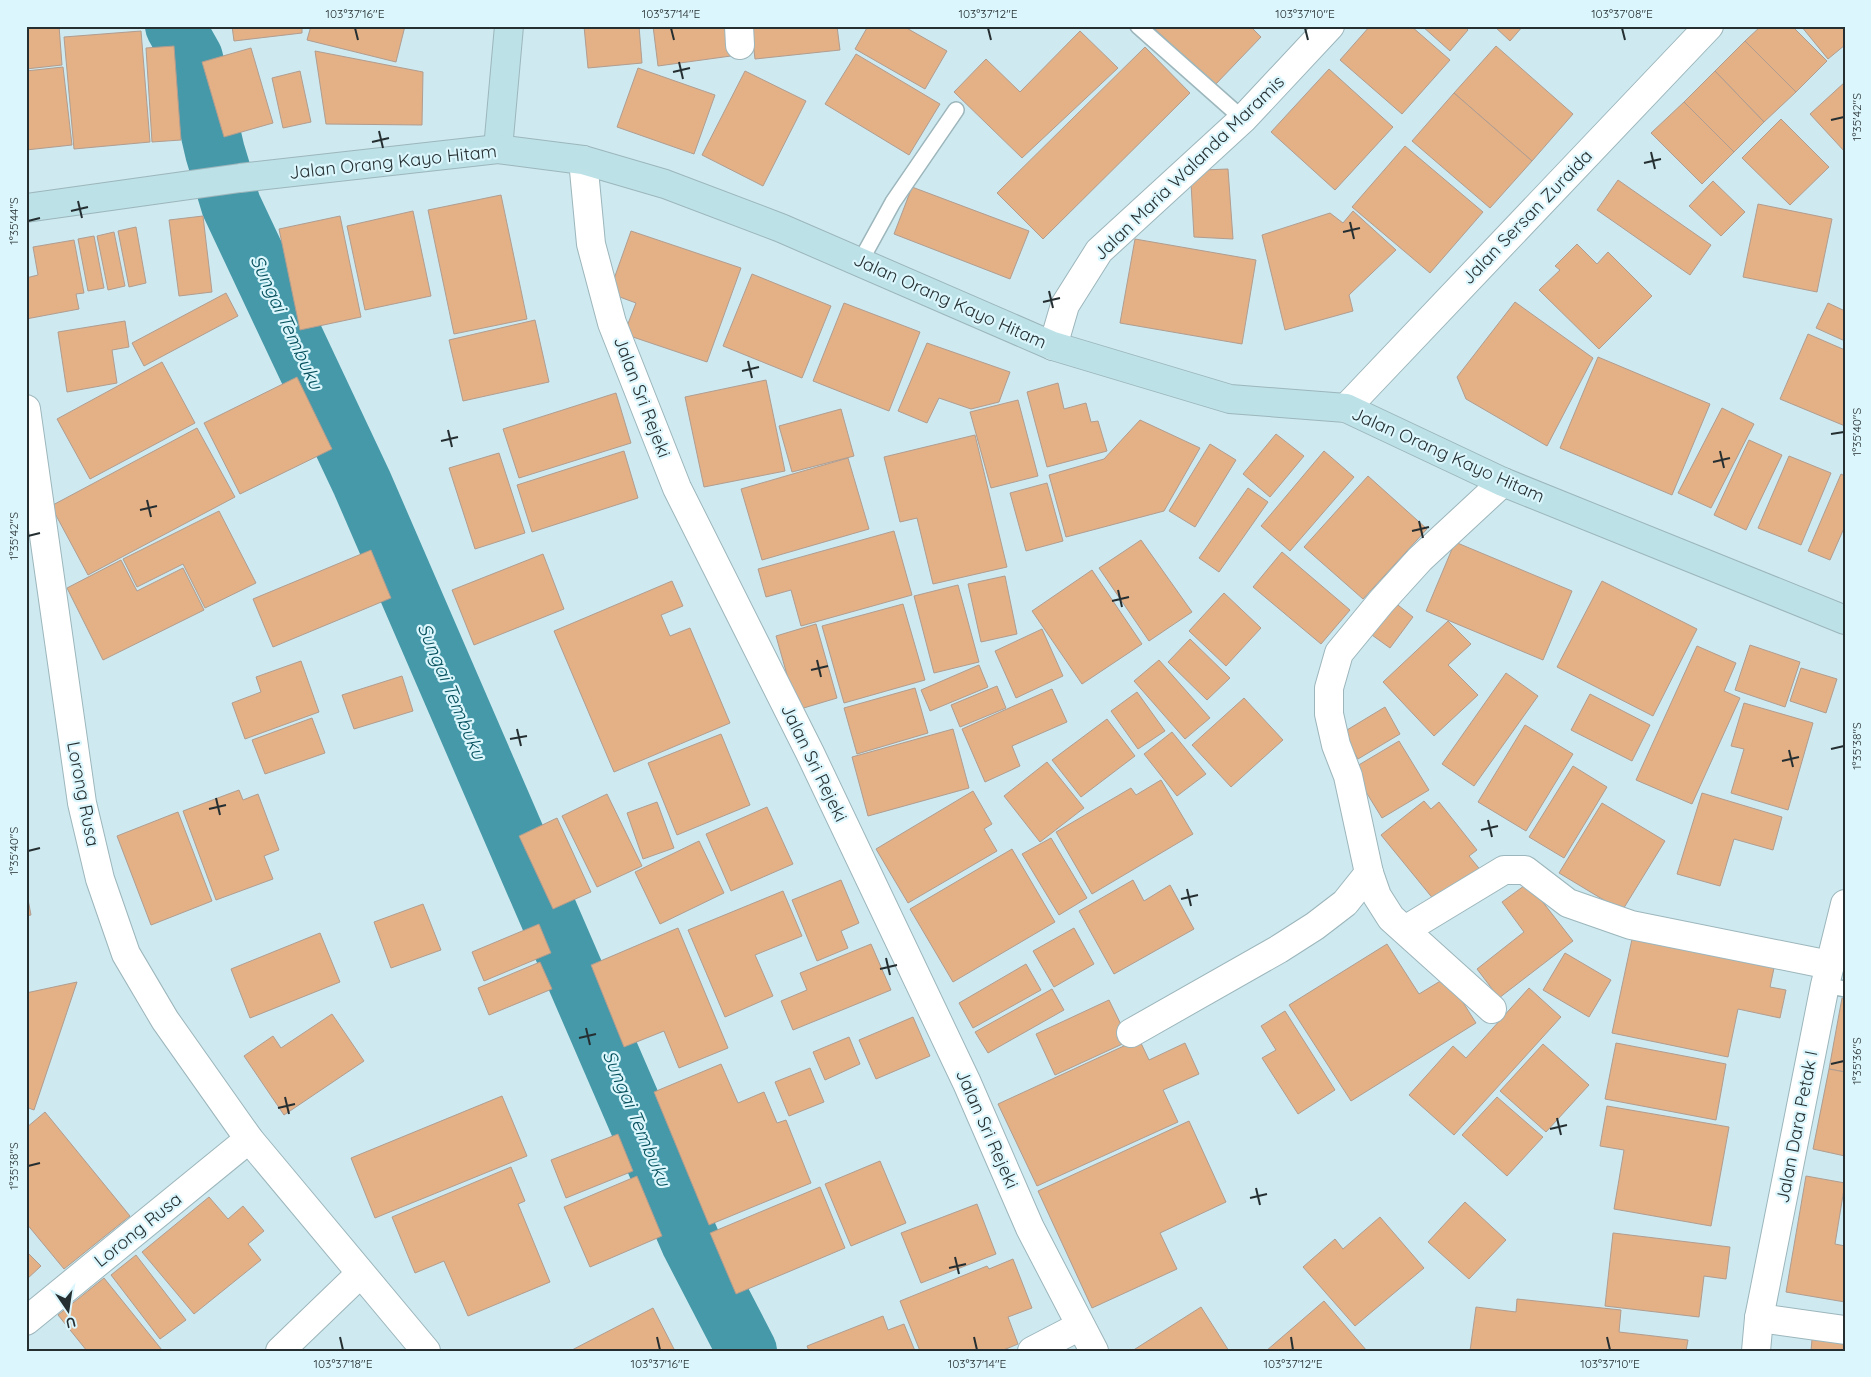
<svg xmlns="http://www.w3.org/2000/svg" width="1871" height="1377" viewBox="0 0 1871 1377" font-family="Quicksand,sans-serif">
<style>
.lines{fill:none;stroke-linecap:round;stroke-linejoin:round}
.river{stroke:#4699a9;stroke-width:60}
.building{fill:#e4b086;stroke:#b09d90}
.lane-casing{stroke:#9cb6bc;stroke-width:18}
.street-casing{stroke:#9cb6bc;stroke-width:30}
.secondary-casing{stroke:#9cb6bc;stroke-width:30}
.lane{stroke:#fff;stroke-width:15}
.street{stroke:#fff;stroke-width:28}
.secondary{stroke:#bce1e7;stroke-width:28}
.ticks{fill:none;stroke:#252f31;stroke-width:2}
.labels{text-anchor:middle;stroke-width:4.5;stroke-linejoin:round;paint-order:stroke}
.street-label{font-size:18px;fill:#252f31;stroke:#dbf6fc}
.water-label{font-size:19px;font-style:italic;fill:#06515d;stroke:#dbf6fc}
.neatline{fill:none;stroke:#252f31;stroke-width:2}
.ticks-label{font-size:12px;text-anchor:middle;fill:#252f31}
</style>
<rect width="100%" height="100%" fill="#cee9ef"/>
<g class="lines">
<!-- river -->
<polyline class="river" points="175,26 193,58 215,152 231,205 362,483 691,1243 747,1351"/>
</g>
<!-- building -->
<g class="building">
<polygon points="26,26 59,26 62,65 26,69"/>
<polygon points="232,26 302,26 302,33 234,41"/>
<polygon points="311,26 405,26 396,62 307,40"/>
<polygon points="584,26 639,26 642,63 588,68"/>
<polygon points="653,26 728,26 731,56 658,66"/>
<polygon points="751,26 837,26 840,50 755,59"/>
<polygon points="868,26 903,26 947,51 925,89 855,49"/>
<polygon points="1152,26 1250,26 1261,37 1214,86"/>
<polygon points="1370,26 1411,26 1450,60 1402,114 1340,60"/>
<polygon points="1422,26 1464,26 1468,30 1450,51"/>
<polygon points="1494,26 1523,26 1510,41"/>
<polygon points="1761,26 1792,26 1827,61 1796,92 1745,41"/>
<polygon points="1801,26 1845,26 1845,45 1828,59"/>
<polygon points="141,31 150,142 74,149 64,37"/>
<polygon points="1080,31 1118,68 1022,158 954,92 986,59 1020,92"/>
<polygon points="1745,41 1796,92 1764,122 1715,71"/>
<polygon points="174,46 181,140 152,142 146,48"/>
<polygon points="1496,46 1573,114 1532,161 1454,93"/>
<polygon points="1145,47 1190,93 1043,239 997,193"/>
<polygon points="251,48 273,123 224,137 202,62"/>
<polygon points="315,51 423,72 422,125 326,124"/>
<polygon points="856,54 940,104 909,155 825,104"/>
<polygon points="63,67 72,145 26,150 26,71"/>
<polygon points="638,68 715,95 694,154 617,127"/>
<polygon points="1329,69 1393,127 1335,190 1271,132"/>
<polygon points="300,71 311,122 283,128 272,78"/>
<polygon points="745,71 806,101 763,186 702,155"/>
<polygon points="1715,71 1764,122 1734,152 1684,102"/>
<polygon points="1845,82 1845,152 1810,114"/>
<polygon points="1454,93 1532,161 1490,208 1412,141"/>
<polygon points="1684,102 1734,152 1702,184 1651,133"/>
<polygon points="1781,119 1829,167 1790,205 1742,158"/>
<polygon points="1405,146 1483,212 1430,273 1352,207"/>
<polygon points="1228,169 1233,239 1194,237 1191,183 1203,170"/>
<polygon points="1618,180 1711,245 1690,275 1597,210"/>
<polygon points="1713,181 1745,212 1721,236 1689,206"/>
<polygon points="912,187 1029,231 1010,279 894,234"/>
<polygon points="501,195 527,319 454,334 428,210"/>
<polygon points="1758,204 1832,219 1817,292 1743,277"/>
<polygon points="413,211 431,296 365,310 347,226"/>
<polygon points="1353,211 1396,250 1349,295 1353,311 1285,330 1262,235 1330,213 1343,223"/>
<polygon points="203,216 212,292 179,296 169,220"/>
<polygon points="340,216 361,317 300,330 279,229"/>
<polygon points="136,227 146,283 129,287 118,231"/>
<polygon points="631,231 741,268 707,362 624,334 636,303 609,293"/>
<polygon points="114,232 125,286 108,290 97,236"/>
<polygon points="94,236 104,288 88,291 78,239"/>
<polygon points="1135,239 1256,260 1242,344 1120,323"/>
<polygon points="74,240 84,293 76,294 79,309 26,319 26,278 38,275 33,247"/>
<polygon points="1577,244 1597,264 1608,252 1652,296 1599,349 1539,290 1560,270 1555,266"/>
<polygon points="752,274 831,306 802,378 723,346"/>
<polygon points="226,293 238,316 144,366 132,343"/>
<polygon points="1515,302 1593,358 1547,446 1466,399 1457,377"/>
<polygon points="844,303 920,332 889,411 813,381"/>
<polygon points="1828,303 1845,311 1845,341 1816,328"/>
<polygon points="535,320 549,382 463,401 449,340"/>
<polygon points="125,321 129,347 112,350 117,383 67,392 58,332"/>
<polygon points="1808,334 1845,350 1845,426 1780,399"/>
<polygon points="927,343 1010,372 999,402 971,409 939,398 927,423 898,411"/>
<polygon points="1598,357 1710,404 1672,495 1560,448"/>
<polygon points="162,362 195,423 90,479 57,419"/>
<polygon points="297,377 332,449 240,494 204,423"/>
<polygon points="766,380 785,471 704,487 685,397"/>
<polygon points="1058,383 1064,409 1086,403 1091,422 1098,421 1107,451 1047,467 1027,392"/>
<polygon points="616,393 631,443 519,478 503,429"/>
<polygon points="1018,400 1038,476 991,488 970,412"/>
<polygon points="1722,408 1754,424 1711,508 1678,493"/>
<polygon points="841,409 854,456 792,472 779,426"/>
<polygon points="1140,420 1200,448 1164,511 1066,537 1049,475 1104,459"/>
<polygon points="197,428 235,497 88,575 51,506"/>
<polygon points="1276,434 1304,456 1270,497 1243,474"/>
<polygon points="975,435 1007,567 933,584 917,518 900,522 884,457"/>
<polygon points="1749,440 1782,455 1746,530 1714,515"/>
<polygon points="1210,444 1236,460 1195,527 1169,511"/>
<polygon points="624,451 638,498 532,532 517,485"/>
<polygon points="1324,451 1354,477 1290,551 1261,526"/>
<polygon points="499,453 525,533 475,549 449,468"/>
<polygon points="1789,456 1831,473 1801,545 1758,528"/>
<polygon points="848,458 869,529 762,560 741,489"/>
<polygon points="1841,474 1845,476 1845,526 1830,560 1808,551"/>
<polygon points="1368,476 1427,529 1363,599 1304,547"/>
<polygon points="1047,483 1063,541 1026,551 1010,493"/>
<polygon points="1248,488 1268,502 1219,572 1199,558"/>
<polygon points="219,511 256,583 205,608 183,564 137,587 123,559"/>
<polygon points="894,531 912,595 801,626 791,590 766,597 758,569"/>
<polygon points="1141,540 1192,612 1149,641 1099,568"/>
<polygon points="1455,542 1572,591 1543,660 1426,611"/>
<polygon points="371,550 391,598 273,647 253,599"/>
<polygon points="1282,552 1350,610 1321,644 1253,587"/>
<polygon points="543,554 564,609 474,645 452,590"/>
<polygon points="121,560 137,591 183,568 204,610 103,660 67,588"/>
<polygon points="1092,570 1142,644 1082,684 1032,611"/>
<polygon points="1005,576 1017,634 981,642 968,584"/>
<polygon points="672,581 683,606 661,615 670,636 690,628 730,723 614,772 554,631"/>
<polygon points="1602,581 1697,629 1653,716 1557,667"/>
<polygon points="958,585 979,662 934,673 914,596"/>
<polygon points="1224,593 1261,628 1226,666 1189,631"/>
<polygon points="1389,598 1413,617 1390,648 1365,630"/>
<polygon points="903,604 925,680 844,703 822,626"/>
<polygon points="1448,621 1471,644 1448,665 1478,695 1434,736 1383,682"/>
<polygon points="816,624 837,698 797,710 776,636"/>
<polygon points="1042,629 1063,676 1016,698 995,651"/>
<polygon points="1190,639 1230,678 1207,700 1168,662"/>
<polygon points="1750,645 1800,662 1785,707 1735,690"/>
<polygon points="1697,646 1736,663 1724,691 1740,698 1692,804 1636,780"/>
<polygon points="1159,660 1210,718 1185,739 1134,681"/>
<polygon points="301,661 319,712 245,739 232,703 261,692 256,677"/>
<polygon points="979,665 988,687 930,711 921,690"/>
<polygon points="1801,668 1837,679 1826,713 1790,701"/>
<polygon points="1506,673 1538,696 1474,786 1442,764"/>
<polygon points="402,676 413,711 354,729 342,695"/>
<polygon points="997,686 1006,708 960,727 951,705"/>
<polygon points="915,688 928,733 857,754 844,708"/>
<polygon points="1052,689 1067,722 1012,746 1020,766 985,782 962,729"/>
<polygon points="1137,692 1165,731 1138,749 1111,711"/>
<polygon points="1590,694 1650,725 1632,761 1571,730"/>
<polygon points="1244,698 1283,740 1231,787 1192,745"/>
<polygon points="1744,703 1813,723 1788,810 1731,793 1744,749 1731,746"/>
<polygon points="1385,707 1400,734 1358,759 1342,733"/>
<polygon points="312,718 325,753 265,774 252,740"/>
<polygon points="1107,719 1135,756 1081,797 1052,760"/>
<polygon points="1525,725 1573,754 1526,831 1478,802"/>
<polygon points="953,729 969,788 868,816 852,757"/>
<polygon points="1172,732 1206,774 1177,796 1144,754"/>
<polygon points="721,734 750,805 677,835 648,763"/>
<polygon points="1399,741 1429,790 1382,818 1352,769"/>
<polygon points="1047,762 1084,808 1040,842 1004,796"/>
<polygon points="1573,766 1607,787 1564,858 1529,837"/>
<polygon points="1161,780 1193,834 1092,894 1056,832 1131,788 1136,795"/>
<polygon points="239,790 243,800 258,794 279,850 264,856 273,879 216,900 183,811"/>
<polygon points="973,791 992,824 984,829 997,851 908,903 876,849"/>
<polygon points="1702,793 1782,817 1773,850 1734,839 1720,886 1677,874"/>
<polygon points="607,794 642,866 597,887 562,816"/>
<polygon points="1424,801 1431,809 1439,802 1477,850 1469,856 1482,872 1439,906 1381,835"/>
<polygon points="657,802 674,848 643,859 627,813"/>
<polygon points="1602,803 1665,841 1622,911 1559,873"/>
<polygon points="767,807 793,864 731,891 706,834"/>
<polygon points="178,812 212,901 151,925 117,836"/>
<polygon points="557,818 591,892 553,909 519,836"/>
<polygon points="1051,838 1087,898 1059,915 1022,854"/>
<polygon points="699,841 724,893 660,924 635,872"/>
<polygon points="1012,849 1055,922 953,982 910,909"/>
<polygon points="841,880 859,923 841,931 848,948 817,961 792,900"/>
<polygon points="1133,880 1144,901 1170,885 1194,929 1114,974 1079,911"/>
<polygon points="1528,883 1573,941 1499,998 1477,969 1524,932 1502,902"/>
<polygon points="26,889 31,915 26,916"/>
<polygon points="783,891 802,936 755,955 773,996 725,1017 688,930"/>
<polygon points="423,904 441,950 391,968 374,922"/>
<polygon points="539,924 551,953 484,981 472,952"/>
<polygon points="678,928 728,1048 679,1068 664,1031 624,1047 591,965"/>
<polygon points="1074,928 1094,964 1054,987 1033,951"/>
<polygon points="320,933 340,982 250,1018 231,969"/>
<polygon points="1632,939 1774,968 1770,987 1786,990 1780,1018 1738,1009 1728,1057 1612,1033"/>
<polygon points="871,944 891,990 793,1030 781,1001 807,990 800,973"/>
<polygon points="1387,944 1419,994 1447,977 1476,1023 1351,1101 1289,1005"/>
<polygon points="1565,953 1611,980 1589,1017 1543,990"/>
<polygon points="540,962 552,989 489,1015 478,988"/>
<polygon points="1026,964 1041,990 973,1028 959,1003"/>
<polygon points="77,982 34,1110 26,1107 26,993"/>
<polygon points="1529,988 1561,1017 1454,1135 1409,1095 1453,1046 1466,1058"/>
<polygon points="1052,989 1064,1010 988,1053 975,1032"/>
<polygon points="1842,998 1845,999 1845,1072 1829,1069"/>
<polygon points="1109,1000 1129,1041 1055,1075 1036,1034"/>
<polygon points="1285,1011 1335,1090 1298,1114 1262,1058 1276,1050 1261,1026"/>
<polygon points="332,1014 364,1061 284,1115 244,1056 273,1036 281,1048"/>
<polygon points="913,1017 930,1056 876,1079 859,1040"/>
<polygon points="849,1037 860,1064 825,1080 813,1052"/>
<polygon points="1139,1039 1149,1060 1185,1043 1199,1074 1163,1090 1178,1122 1037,1186 998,1104"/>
<polygon points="1616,1043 1726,1064 1716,1120 1605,1099"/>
<polygon points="1543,1044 1589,1085 1546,1132 1500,1091"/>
<polygon points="721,1064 738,1103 764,1092 777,1123 786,1120 811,1183 709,1225 654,1092"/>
<polygon points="810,1068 824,1102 789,1116 775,1082"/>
<polygon points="1829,1069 1845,1072 1845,1156 1813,1149"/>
<polygon points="502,1096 527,1156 375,1218 351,1158"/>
<polygon points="1497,1097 1543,1137 1507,1176 1462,1135"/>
<polygon points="1607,1106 1729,1127 1711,1226 1614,1209 1624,1150 1600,1146"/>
<polygon points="45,1112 130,1216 64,1269 26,1223 26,1128"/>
<polygon points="1189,1121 1226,1202 1160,1233 1177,1269 1092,1308 1038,1191"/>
<polygon points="618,1134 633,1171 566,1198 551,1160"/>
<polygon points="880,1161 906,1223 851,1246 825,1184"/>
<polygon points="511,1167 525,1201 518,1204 550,1282 468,1316 444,1261 415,1273 392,1217"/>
<polygon points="637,1176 662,1236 590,1267 564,1207"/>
<polygon points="1806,1176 1845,1183 1835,1244 1845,1246 1845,1302 1786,1292"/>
<polygon points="820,1187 845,1248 736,1294 710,1233"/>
<polygon points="209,1197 228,1219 243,1206 264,1231 248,1244 261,1260 194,1314 142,1252"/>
<polygon points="1465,1202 1506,1240 1469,1279 1428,1242"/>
<polygon points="977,1204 996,1254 921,1283 901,1233"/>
<polygon points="1380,1217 1424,1268 1355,1326 1303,1267 1335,1239 1343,1249"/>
<polygon points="1613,1233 1730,1247 1726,1279 1704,1276 1699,1317 1605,1306"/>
<polygon points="26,1251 41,1266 26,1280"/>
<polygon points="136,1255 186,1320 160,1339 111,1275"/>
<polygon points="1013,1259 1032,1308 1008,1317 1018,1344 1001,1351 920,1351 900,1301 987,1266 989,1269"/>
<polygon points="104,1278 162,1350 87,1351 58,1315"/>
<polygon points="1517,1299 1621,1310 1619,1332 1688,1340 1686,1351 1470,1351 1476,1307 1516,1312"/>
<polygon points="1324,1301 1367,1351 1266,1351"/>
<polygon points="1201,1307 1229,1351 1132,1351"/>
<polygon points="653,1308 675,1351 570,1351"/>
<polygon points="883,1316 888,1330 904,1324 915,1351 809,1351 807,1346"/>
<polygon points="1812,1339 1845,1343 1845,1351 1811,1351"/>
</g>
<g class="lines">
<defs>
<g id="lane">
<polyline points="1138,26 1243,119"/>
<polyline points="860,262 893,202 956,110"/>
<polyline points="1825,985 1845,989"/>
</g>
<g id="street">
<polyline points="739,26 740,45"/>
<polyline points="583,160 591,244 612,323 677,488 810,753 967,1083 1030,1228 1094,1351"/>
<polyline points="1053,346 1065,305 1099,251 1243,119 1330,26"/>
<polyline points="1346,408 1709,26"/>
<polyline points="26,409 82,803 100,879 126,954 165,1020 249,1139 426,1351"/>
<polyline points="1405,930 1504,870 1525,870 1568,903 1631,925 1830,965"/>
<polyline points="1492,1009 1391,918 1377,896 1369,873 1348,776 1336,745 1329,714 1329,688 1339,653 1381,602 1420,559 1503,482"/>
<polyline points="1131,1033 1279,949 1315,926 1345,903 1369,873"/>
<polyline points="1759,1318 1845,1330"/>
<polyline points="26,1321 249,1139"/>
<polyline points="280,1351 360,1274"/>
<polyline points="1032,1351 1080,1326"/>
<polyline points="1756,1351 1759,1318 1825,985 1845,904"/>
</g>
<g id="secondary">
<polyline points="498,149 509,26"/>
<polyline points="26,208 240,178 498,149 583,160 665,184 781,228 1053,346 1230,399 1346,408 1503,482 1845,620"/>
</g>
</defs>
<!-- lane casing -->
<use href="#lane" class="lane-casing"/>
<!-- street casing -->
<use href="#street" class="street-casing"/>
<!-- secondary casing -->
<use href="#secondary" class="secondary-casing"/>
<!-- lane -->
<use href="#lane" class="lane"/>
<!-- street -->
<use href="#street" class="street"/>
<!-- secondary -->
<use href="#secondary" class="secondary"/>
</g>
<!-- ticks -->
<path class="ticks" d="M355,28L358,40M671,28L674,40M988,28L991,40M1305,28L1308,40M1622,28L1625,40M679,62L683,79M673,72L690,68M1831,120L1844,117M379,131L383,148M372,142L389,138M1651,152L1655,169M1644,163L1661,159M78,201L82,218M71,211L88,207M28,221L40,218M1350,222L1354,239M1343,232L1360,228M1049,291L1053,308M1043,302L1060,298M748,361L752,378M742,371L759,367M448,430L452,447M1831,434L1844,432M441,441L458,437M1720,451L1724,468M1713,462L1730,458M147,500L151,517M140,510L157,506M1419,521L1423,538M1412,531L1429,527M28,536L40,533M1118,590L1122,607M1112,601L1129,597M817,660L821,677M811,670L828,666M517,729L521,746M510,739L527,736M1831,749L1844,746M1789,750L1793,767M1782,761L1799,757M216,798L220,815M209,809L226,805M1488,820L1492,837M1481,830L1498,826M28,851L40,848M1187,889L1191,906M1181,899L1198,895M886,958L890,975M880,969L897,965M586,1028L590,1045M579,1038L596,1034M1831,1064L1844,1061M285,1097L289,1114M278,1108L295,1104M1557,1118L1561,1135M1550,1129L1567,1125M28,1166L40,1163M1256,1188L1260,1205M1250,1198L1267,1194M955,1257L959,1274M949,1268L966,1264M340,1337L343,1350M657,1337L660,1350M974,1337L977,1350M1291,1337L1293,1350M1607,1337L1610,1350"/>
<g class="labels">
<!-- street labels -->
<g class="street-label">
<text transform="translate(393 162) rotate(-6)" y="6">Jalan Orang Kayo Hitam</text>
<text transform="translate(1189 168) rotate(-44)" y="6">Jalan Maria Walanda Maramis</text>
<text transform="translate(1527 217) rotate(-46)" y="6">Jalan Sersan Zuraida</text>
<text transform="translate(950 301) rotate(24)" y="6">Jalan Orang Kayo Hitam</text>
<text transform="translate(642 397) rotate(69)" y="6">Jalan Sri Rejeki</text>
<text transform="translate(1448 455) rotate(24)" y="6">Jalan Orang Kayo Hitam</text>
<text transform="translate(814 763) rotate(64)" y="6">Jalan Sri Rejeki</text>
<text transform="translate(83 794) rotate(79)" y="6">Lorong Rusa</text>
<text transform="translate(1797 1127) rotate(-79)" y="6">Jalan Dara Petak I</text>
<text transform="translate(987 1129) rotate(66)" y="6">Jalan Sri Rejeki</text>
<text transform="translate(138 1230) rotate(-39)" y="6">Lorong Rusa</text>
</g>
<!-- water labels -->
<g class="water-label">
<text transform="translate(287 322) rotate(65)" y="7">Sungai Tembuku</text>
<text transform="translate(452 691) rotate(67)" y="7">Sungai Tembuku</text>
<text transform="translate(637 1118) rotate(67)" y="7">Sungai Tembuku</text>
</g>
</g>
<!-- border -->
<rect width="1871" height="1377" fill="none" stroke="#dbf6fc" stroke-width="55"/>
<!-- north arrow -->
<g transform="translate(68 1310) rotate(167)" stroke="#dbf6fc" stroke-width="4" paint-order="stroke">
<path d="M0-4L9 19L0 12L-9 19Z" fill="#252f31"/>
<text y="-8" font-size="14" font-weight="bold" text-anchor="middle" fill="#252f31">U</text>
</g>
<rect x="28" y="28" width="1816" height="1322" class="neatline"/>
<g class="ticks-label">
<text x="355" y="18">103°37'16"E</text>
<text x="671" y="18">103°37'14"E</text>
<text x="988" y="18">103°37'12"E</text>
<text x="1305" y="18">103°37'10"E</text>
<text x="1622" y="18">103°37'08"E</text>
<text transform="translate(1857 117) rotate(-90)" y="4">1°35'42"S</text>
<text transform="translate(14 221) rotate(-90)" y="4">1°35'44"S</text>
<text transform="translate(1857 432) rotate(-90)" y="4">1°35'40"S</text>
<text transform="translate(14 536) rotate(-90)" y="4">1°35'42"S</text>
<text transform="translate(1857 746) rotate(-90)" y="4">1°35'38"S</text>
<text transform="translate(14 851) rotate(-90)" y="4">1°35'40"S</text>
<text transform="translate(1857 1061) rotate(-90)" y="4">1°35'36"S</text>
<text transform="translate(14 1166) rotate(-90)" y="4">1°35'38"S</text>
<text x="343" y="1368">103°37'18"E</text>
<text x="660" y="1368">103°37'16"E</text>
<text x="977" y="1368">103°37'14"E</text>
<text x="1293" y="1368">103°37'12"E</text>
<text x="1610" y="1368">103°37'10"E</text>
</g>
</svg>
